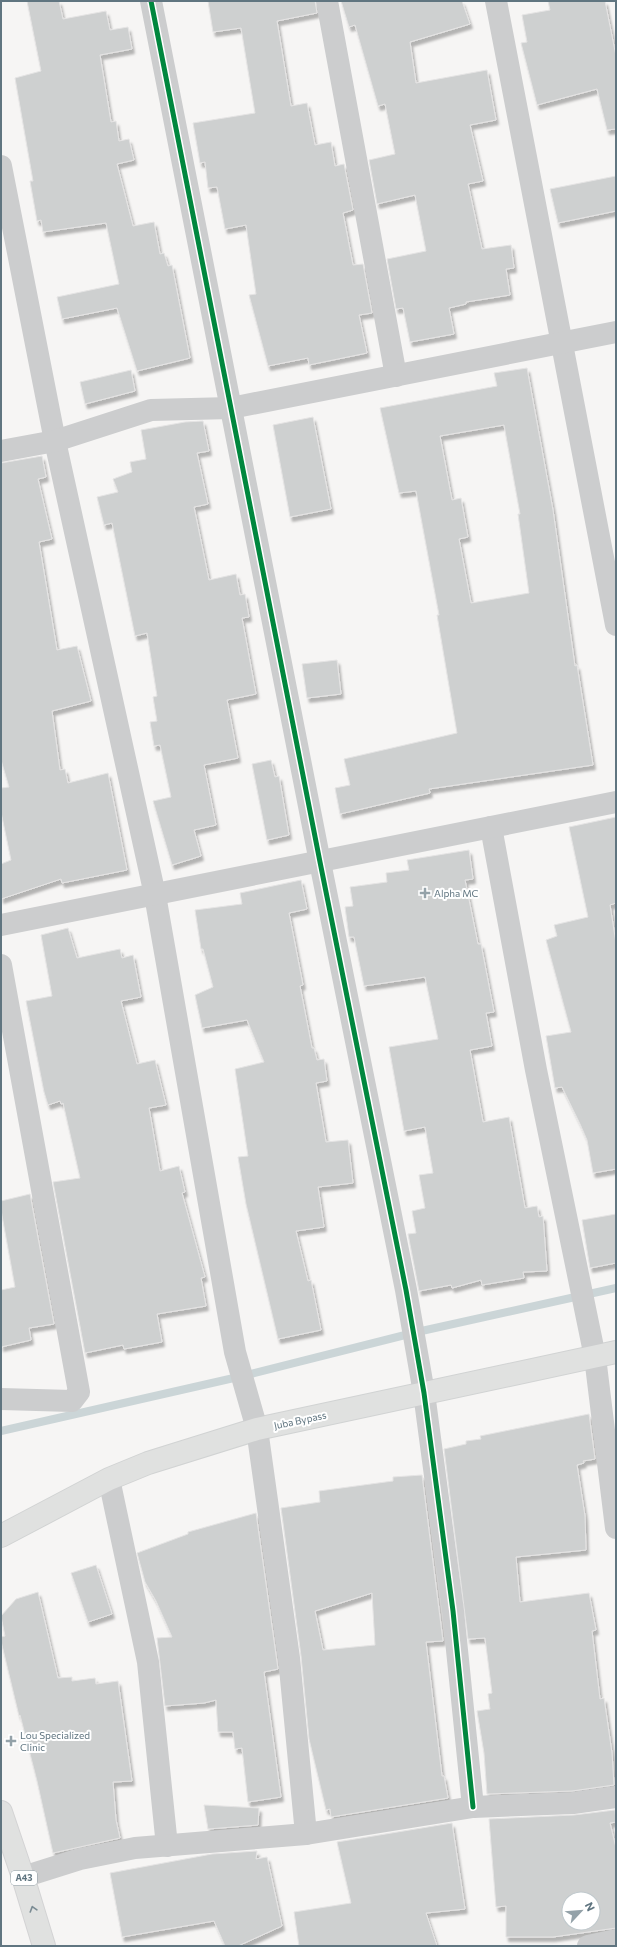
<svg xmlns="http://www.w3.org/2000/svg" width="617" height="1947" viewBox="0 0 617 1947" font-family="Commissioner,sans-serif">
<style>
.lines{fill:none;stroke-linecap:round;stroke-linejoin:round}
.stream{stroke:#cbd5d7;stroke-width:8}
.building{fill:#ced0d0;stroke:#e5e4e4;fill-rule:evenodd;filter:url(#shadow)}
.secondary-casing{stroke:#d1d3d3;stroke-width:24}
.trunk-casing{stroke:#d3d3d4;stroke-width:24}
.minor{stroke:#cccdce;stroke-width:22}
.secondary{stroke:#e0e1e0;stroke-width:22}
.trunk{stroke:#e0e1e0;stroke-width:22}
.cycleway-casing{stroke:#fff;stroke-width:8}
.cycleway{stroke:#00873e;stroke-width:5}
.oneway{stroke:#7a8b93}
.poi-dot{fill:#94a2a9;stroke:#fff;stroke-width:1.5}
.labels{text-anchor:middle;stroke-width:4;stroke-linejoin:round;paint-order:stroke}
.shield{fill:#fff;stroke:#909ea6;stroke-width:1}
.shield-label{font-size:9px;font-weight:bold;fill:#607580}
.poi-label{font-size:10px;fill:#607580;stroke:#fff;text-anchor:start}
.street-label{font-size:10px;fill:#607580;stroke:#fff}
</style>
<defs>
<filter id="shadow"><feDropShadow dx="2.5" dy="4.5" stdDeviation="1" flood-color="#0004"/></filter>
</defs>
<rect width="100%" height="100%" fill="#f6f5f4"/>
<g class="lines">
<!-- stream -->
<polyline class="stream" points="1,1431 247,1375 417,1332 616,1288"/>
</g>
<!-- building -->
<g class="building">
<polygon points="27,1 59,1 63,19 106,11 110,30 128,27 132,49 100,55 111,122 116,121 119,141 129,139 134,160 117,164 133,226 154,222 160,254 164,253 168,266 172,265 190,358 137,371 117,308 62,319 57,297 119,284 106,223 43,232 41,220 37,221 30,181 33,181 15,78 41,71"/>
<polygon points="208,1 315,1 317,13 277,21 291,106 307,103 315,145 331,142 335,166 344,164 353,210 343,213 353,265 363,264 372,313 359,315 367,353 309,365 308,358 268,366 249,295 256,294 246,225 225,229 217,187 208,188 205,162 200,163 193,123 255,113 241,28 213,32"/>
<polygon points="341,1 462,1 470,24 410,42 416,83 487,70 496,120 470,125 483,181 468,184 482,249 511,245 514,268 506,269 510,295 466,302 466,304 449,308 454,334 410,342 403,308 396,309 387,259 426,251 415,195 377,204 369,160 395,154 385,104 378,106 355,25 349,27"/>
<polygon points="548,1 605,1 616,56 616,129 607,130 597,89 537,105 521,43 527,42 522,15 550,10"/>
<polygon points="616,176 616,211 558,223 550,189"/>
<path d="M527,368L553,510L575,666L577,665L593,765L429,789L430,793L340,814L335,788L350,785L344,759L457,733L437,615H439L416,491L399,493L380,408L497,386L494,373ZM504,425L520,514H518L529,593L471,603L459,539L468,537L461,498L452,500L440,436Z"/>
<polygon points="131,370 135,391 85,404 80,382"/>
<polygon points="313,417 331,509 290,517 273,425"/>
<polygon points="203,421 209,451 197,453 208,504 194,507 209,580 236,574 240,595 245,594 249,617 242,618 256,694 227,700 238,758 204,765 216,825 194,830 201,856 172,865 153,801 171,797 160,745 154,746 150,722 157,721 153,697 157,696 147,633 135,636 112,523 104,525 97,497 118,492 113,479 132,472 130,462 146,459 141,430 185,422"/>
<polygon points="42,456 46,477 38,479 52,539 39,542 57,650 77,646 91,701 52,711 60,770 65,769 68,783 108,773 127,870 62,883 61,879 1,899 1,864 11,860 1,812 1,788 9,787 1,760 1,463"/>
<polygon points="337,660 341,694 307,698 302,664"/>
<polygon points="271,760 275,777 279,776 289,835 267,840 252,764"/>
<polygon points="616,817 616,903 610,905 616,943 616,1169 593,1173 587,1140 580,1124 562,1087 555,1088 546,1036 571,1032 546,940 557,936 554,925 588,917 569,827"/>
<polygon points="469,850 473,879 465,880 478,944 481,944 494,1012 486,1013 492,1046 470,1050 483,1122 509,1117 525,1208 537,1206 539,1217 543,1216 547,1271 523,1272 524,1278 482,1285 481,1280 452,1288 451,1285 419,1291 408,1234 416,1233 412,1211 425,1208 419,1175 433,1173 425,1127 404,1131 389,1047 438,1039 425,977 364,986 354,937 349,937 345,907 353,906 350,887 387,882 386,873 409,870 407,860"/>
<polygon points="301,880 307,909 289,913 303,985 300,986 312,1048 314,1048 317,1060 324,1059 327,1081 316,1083 326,1142 348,1140 353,1183 318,1187 324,1227 296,1231 308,1281 311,1280 321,1330 278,1339 246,1204 238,1157 248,1156 235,1069 264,1062 247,1020 202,1028 195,995 213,987 203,949 201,949 195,910 242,904 240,893"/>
<polygon points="68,928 77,958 120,949 122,958 133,955 141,997 121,1001 137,1064 155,1060 166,1105 149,1108 160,1171 179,1166 185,1192 182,1193 205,1277 201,1278 206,1306 157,1314 162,1342 124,1349 123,1345 85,1353 53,1182 80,1178 63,1103 61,1104 60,1101 48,1105 44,1092 26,1001 52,996 41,935"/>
<polygon points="30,1194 54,1324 29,1328 31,1340 1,1347 1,1290 15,1287 1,1210 1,1201"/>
<polygon points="616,1214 616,1263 590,1268 582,1220"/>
<polygon points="589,1414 595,1459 583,1461 584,1463 577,1465 585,1516 586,1550 516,1557 520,1602 589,1593 596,1630 592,1631 600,1699 604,1698 612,1753 614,1785 572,1791 487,1794 484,1753 477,1711 490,1709 488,1694 492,1693 485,1638 468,1639 444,1449 466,1444 466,1441 481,1439 480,1436"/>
<path d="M422,1475L443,1641L426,1642L442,1776H444L448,1798L331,1817L330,1809L326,1810L309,1739L301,1656L281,1508L320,1502L319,1491L393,1481V1477ZM372,1593L375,1645L323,1650L315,1611Z"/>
<polygon points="256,1513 278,1669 264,1672 281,1797 248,1802 242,1748 235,1749 233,1732 218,1732 216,1700 204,1703 165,1706 157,1638 172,1637 156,1601 145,1582 137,1553 188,1534 188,1532"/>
<polygon points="96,1565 112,1614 88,1622 71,1573"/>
<polygon points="38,1592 58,1678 72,1677 72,1681 95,1678 96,1684 118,1681 132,1781 113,1782 116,1820 120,1838 53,1853 37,1781 20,1715 19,1716 1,1641 1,1637 5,1636 1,1616 16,1599"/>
<polygon points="204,1805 259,1808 258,1825 208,1829"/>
<path d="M615,1810L616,1822L610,1823L616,1848V1928L553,1937H506V1906L496,1907L489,1819L574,1815ZM569,1899H593V1923H569Z"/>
<polygon points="452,1823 465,1909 426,1913 437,1946 299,1946 294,1912 351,1903 337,1842"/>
<polygon points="257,1851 256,1859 267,1857 282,1926 238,1946 225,1946 214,1921 122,1937 110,1873 212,1854"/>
</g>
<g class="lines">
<defs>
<polyline id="secondary" points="1,1536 109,1479 148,1463 257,1429 616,1352"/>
<polyline id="trunk" points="1,1812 23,1877 44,1946"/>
</defs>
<!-- secondary casing -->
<use href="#secondary" class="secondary-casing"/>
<!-- trunk casing -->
<use href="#trunk" class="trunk-casing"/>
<!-- minor -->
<g class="minor">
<polyline points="151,1 320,862 406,1290 424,1393 453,1611 473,1807"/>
<polyline points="327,1 396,376"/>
<polyline points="496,1 616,625"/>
<polyline points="1,166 55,441 155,895 235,1352 257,1429 289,1658 306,1834"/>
<polyline points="1,451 55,441 151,410 231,408 616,332"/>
<polyline points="491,827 536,1070 595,1357 616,1528"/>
<polyline points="1,925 616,802"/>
<polyline points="1,965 79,1392 72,1401 1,1399"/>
<polyline points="109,1479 148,1662 167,1846"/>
<polyline points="23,1877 80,1859 135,1848 306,1834 473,1807 573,1803 616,1797"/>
<polyline points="588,1946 616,1940"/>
</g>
<!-- secondary -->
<use href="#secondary" class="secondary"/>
<!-- trunk -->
<use href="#trunk" class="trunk"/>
<defs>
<polyline id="cycleway" points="151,1 320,862 406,1290 424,1393 453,1611 473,1807"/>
</defs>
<!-- cycleway casing -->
<use href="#cycleway" class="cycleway-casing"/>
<!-- cycleway -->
<use href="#cycleway" class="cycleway"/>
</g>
<!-- one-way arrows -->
<defs><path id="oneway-chevron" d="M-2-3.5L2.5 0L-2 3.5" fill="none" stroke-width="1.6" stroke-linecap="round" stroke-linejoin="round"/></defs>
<use class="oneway" href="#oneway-chevron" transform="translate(33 1909) rotate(-107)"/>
<!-- markers -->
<g class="poi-dot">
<path d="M423 887h4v4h4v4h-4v4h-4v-4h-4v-4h4z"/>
<path d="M9 1735h4v4h4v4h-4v4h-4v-4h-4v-4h4z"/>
</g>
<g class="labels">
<!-- shield labels -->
<rect class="shield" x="11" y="1871" width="26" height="14" rx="3"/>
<g class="shield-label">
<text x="24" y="1881">A43</text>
</g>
<!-- poi labels -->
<g class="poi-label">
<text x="434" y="897">Alpha MC</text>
<text x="20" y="1739">Lou Specialized<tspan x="20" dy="12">Clinic</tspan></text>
</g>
<!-- street labels -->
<g class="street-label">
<text transform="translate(300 1420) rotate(-12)" y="4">Juba Bypass</text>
</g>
</g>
<!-- border -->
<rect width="617" height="1947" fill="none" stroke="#607580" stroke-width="4"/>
<!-- north arrow -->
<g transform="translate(581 1911) rotate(64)"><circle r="19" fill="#ffffff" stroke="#bfc8cc"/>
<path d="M0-3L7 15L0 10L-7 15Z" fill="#94a2a9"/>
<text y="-6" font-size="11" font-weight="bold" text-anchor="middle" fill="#607580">N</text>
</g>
</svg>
